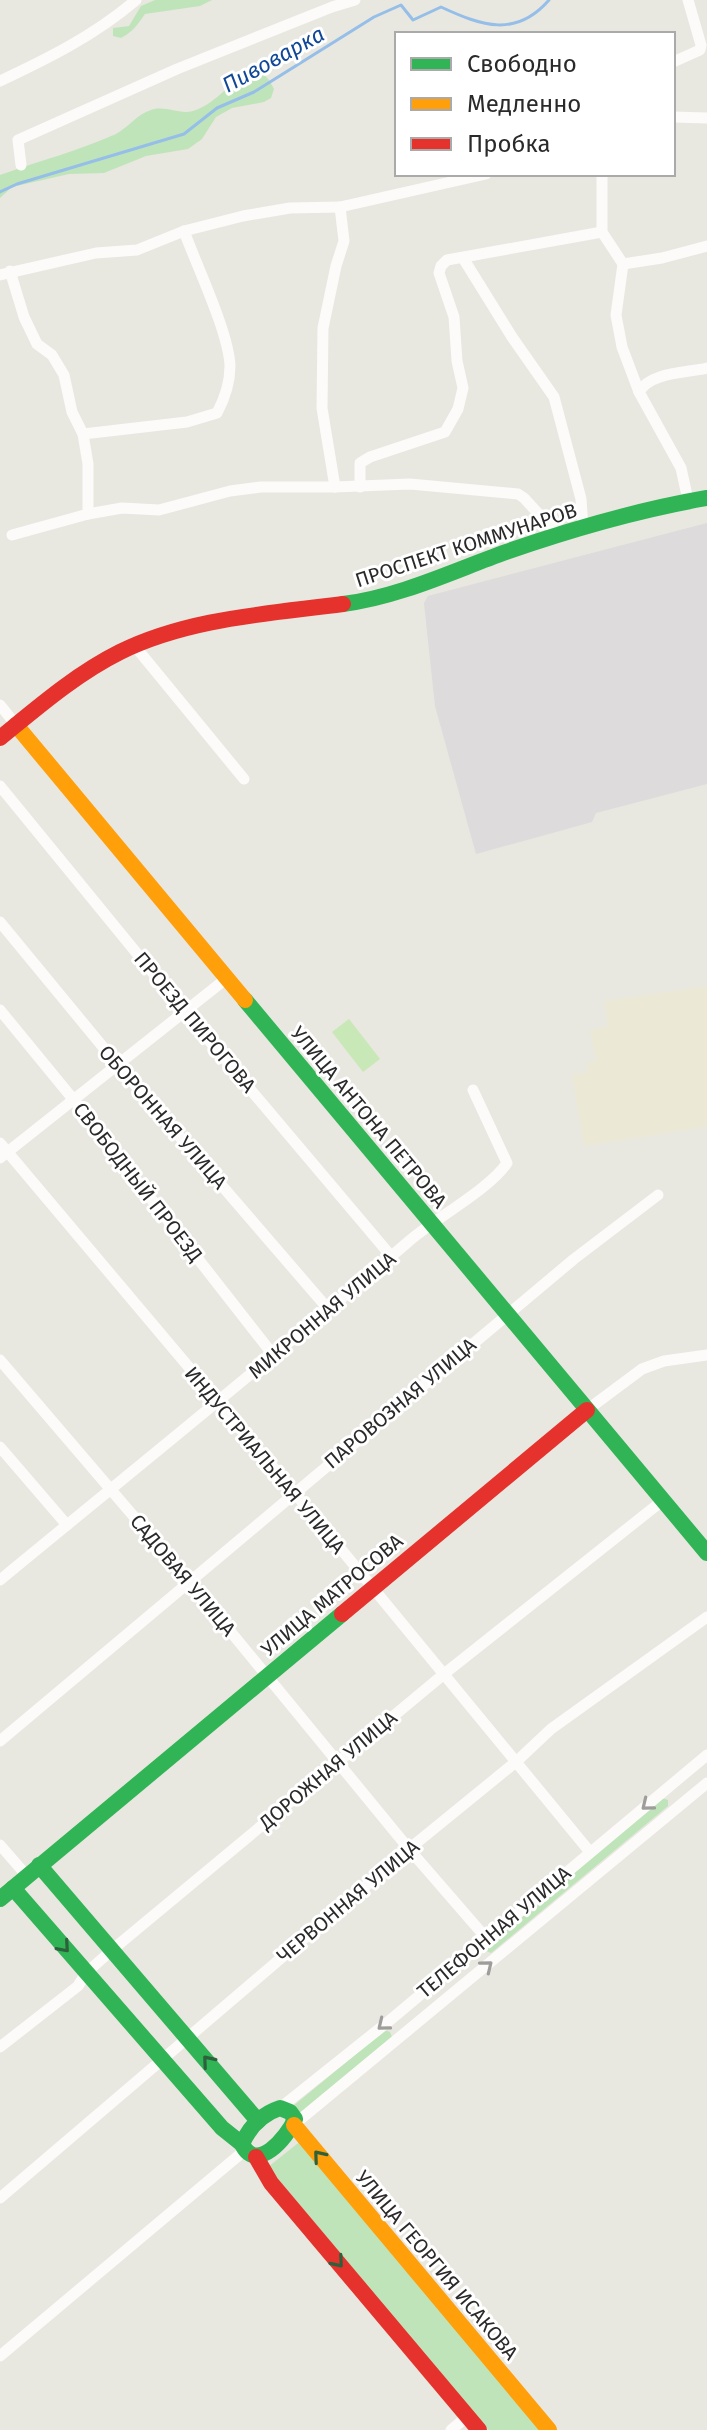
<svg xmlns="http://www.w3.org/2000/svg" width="707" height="2430" viewBox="0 0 707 2430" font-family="'Fira Sans',sans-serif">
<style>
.industrial{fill:#dddbdb}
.education{fill:#ebe9d5}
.green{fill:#c0e4ba}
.pitch{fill:#c9e8b7}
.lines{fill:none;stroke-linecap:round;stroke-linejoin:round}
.stream{stroke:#95bee8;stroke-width:3}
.street{stroke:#fcfbfa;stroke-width:11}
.fast{stroke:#30b455;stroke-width:16}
.slow{stroke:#ff9f0a;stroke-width:16}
.jam{stroke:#e5322d;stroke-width:16}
.oneway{stroke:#9e9d9c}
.oneway2{stroke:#2c613b}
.labels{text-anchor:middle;stroke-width:6;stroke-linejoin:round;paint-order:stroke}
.street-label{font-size:20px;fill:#2a2a2a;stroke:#fff}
.water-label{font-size:22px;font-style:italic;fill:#104797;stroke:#fff}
</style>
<rect width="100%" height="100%" fill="#e8e7e0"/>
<!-- industrial -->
<polygon class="industrial" points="707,523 707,784 596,813 592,822 476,854 435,706 424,603 428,596"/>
<!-- education -->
<polygon class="education" points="707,986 707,1127 584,1146 572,1075 588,1072 587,1063 596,1061 590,1030 608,1026 604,1001"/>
<!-- green -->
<g class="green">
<path d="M155,0H212L200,6L145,14C137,25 134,31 121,38L113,36V28L129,26L141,6Z"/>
<path d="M255,72C266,74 269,79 274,89L271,98L264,102L232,108L216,117L202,139L188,149L146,156L104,173L69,174L12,187L0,198V175C39,161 78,151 116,134C129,127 137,114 151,110C166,105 179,115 193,111C217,104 230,79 255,72Z"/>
<polygon points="662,1798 668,1800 668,1806 491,1953 486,1951 485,1947"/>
<polygon points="385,2030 390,2032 392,2037 299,2114 292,2107"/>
<polygon points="302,2140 546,2430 488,2430 268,2167"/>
</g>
<!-- pitch -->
<polygon class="pitch" points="349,1019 380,1059 363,1072 332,1032"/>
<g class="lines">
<!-- stream -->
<path class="stream" d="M0,192L17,184L184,134L217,108L254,92L374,17L401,5L413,20L441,7C482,26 516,38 549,0"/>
<!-- street -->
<g class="street">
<polyline points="673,62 700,50 701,45 688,0"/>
<path d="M0,81C49,58 95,35 136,0"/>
<polyline points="673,117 707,118"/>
<polyline points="21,165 18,140 177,69 332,7 355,0"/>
<polyline points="602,174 602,232 623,264 616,315 622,347 639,392"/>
<polyline points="463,258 512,337 554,397 581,499 583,528"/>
<polyline points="623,264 662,258 707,246"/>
<polyline points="10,271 24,317 37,344 52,355 64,375 72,412 83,434"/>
<polyline points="0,275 96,253 137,250 184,231 243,216 290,208 340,207 486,174"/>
<polyline points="335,487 322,408 323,328 336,266 344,241 340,207"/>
<polyline points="360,487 360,463 370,457 445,432 458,409 463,388 457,361 454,317 439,273 441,266 447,260 602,232"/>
<path d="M688,500L681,468L639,392C650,372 686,373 707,368"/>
<path d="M88,514V464L83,434L187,422L217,413C225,398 230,384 230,366C229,333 196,264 184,231"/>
<polyline points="12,535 88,514 122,508 159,510 230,491 261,487 335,487 410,484 518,494 524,498 558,535"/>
<polyline points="134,645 244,779"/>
<polyline points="0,705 16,725"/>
<polyline points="0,786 184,1011 391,1256"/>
<polyline points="0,922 117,1064 329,1310"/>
<polyline points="0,1010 73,1099 274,1356"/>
<polyline points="0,1143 294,1492 590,1852"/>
<polyline points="0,1158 227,978"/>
<polyline points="0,1360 189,1581 409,1849 487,1939"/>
<polyline points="587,1410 642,1369 664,1361 707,1355"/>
<polyline points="0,1447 67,1525"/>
<path d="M0,1580C136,1468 274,1357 408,1242C434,1219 490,1189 507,1163L473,1090"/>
<polyline points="0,1741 574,1259 658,1195"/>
<polyline points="0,1845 27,1876"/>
<polyline points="0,2047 78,1986 86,1973 112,1950 444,1674 662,1501"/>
<polyline points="280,2108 389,2021 707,1755"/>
<polyline points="295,2119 302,2118 707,1783"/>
<polyline points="0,2198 409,1849 517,1761 551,1729 707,1617"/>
<polyline points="0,2356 244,2151"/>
<polyline points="451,2430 468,2416"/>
</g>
<!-- fast -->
<g class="fast">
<path d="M343,604C399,597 453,571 506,552C572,529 638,510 707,498"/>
<polyline points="245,1000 707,1553"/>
<polyline points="39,1865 258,2121"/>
<polyline points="13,1888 222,2128 242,2144"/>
<polyline points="0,1899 342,1614"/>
<path d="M280,2108L290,2112L295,2119C287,2138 256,2174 242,2144C250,2126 262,2114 280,2108Z"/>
</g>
<!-- slow -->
<g class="slow">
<polyline points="16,725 245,1000"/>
<polyline points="294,2125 549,2430"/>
</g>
<!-- jam -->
<g class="jam">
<path d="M0,738C38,707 76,674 120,652C189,618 268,614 343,604"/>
<polyline points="342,1614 587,1410"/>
<polyline points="256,2157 271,2183 479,2430"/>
</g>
</g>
<!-- one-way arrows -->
<defs><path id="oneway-chevron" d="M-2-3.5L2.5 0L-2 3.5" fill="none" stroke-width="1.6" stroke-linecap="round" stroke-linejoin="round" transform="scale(2)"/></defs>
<g class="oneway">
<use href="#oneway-chevron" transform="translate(647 1805) rotate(141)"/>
<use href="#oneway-chevron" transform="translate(487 1966) rotate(-39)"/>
<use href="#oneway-chevron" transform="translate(383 2025) rotate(141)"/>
</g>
<g class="oneway2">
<use href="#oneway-chevron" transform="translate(64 1947) rotate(49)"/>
<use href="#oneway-chevron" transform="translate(208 2061) rotate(-130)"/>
<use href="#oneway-chevron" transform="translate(319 2156) rotate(-130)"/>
<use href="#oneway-chevron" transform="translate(338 2262) rotate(50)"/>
</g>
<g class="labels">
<!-- street labels -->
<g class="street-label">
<text transform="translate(466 545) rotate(-18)" y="7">ПРОСПЕКТ КОММУНАРОВ</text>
<text transform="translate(195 1022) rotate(50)" y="7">ПРОЕЗД ПИРОГОВА</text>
<text transform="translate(163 1117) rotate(49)" y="7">ОБОРОННАЯ УЛИЦА</text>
<text transform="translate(369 1117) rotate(50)" y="7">УЛИЦА АНТОНА ПЕТРОВА</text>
<text transform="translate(138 1182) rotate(52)" y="7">СВОБОДНЫЙ ПРОЕЗД</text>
<text transform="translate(322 1315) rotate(-40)" y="7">МИКРОННАЯ УЛИЦА</text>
<text transform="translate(400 1403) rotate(-40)" y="7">ПАРОВОЗНАЯ УЛИЦА</text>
<text transform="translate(265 1460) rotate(50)" y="7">ИНДУСТРИАЛЬНАЯ УЛИЦА</text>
<text transform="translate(183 1575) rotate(50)" y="7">САДОВАЯ УЛИЦА</text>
<text transform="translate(332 1595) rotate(-40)" y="7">УЛИЦА МАТРОСОВА</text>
<text transform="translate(328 1770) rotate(-40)" y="7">ДОРОЖНАЯ УЛИЦА</text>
<text transform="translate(348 1901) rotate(-40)" y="7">ЧЕРВОННАЯ УЛИЦА</text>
<text transform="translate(494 1932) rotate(-40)" y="7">ТЕЛЕФОННАЯ УЛИЦА</text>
<text transform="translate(437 2265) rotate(50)" y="7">УЛИЦА ГЕОРГИЯ ИСАКОВА</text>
</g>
<!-- water labels -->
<g class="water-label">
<text transform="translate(273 59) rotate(-29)" y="8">Пивоварка</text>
</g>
</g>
<!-- legend -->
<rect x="395" y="32" width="280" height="144" fill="#ffffff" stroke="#aaaaaa" stroke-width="2"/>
<rect x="411" y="58" width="40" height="12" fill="#30b455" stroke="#aaaaaa" stroke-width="2"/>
<text x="467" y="72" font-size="24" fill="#2a2a2a">Свободно</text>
<rect x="411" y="98" width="40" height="12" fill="#ff9f0a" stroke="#aaaaaa" stroke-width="2"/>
<text x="467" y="112" font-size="24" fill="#2a2a2a">Медленно</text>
<rect x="411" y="138" width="40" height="12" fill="#e5322d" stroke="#aaaaaa" stroke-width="2"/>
<text x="467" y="152" font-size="24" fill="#2a2a2a">Пробка</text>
</svg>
